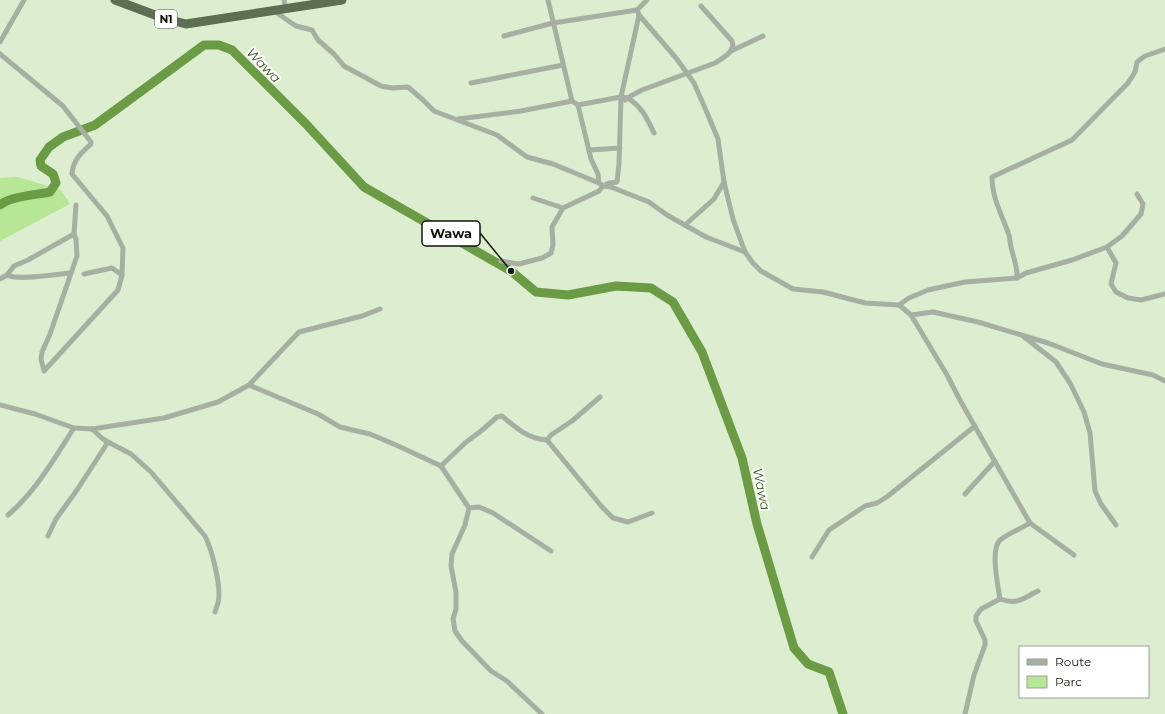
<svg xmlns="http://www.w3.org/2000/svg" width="1165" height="714" viewBox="0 0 1165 714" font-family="Montserrat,sans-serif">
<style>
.green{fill:#b8e697}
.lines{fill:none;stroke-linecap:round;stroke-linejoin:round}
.river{stroke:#6c9b46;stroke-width:9}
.street{stroke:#a7afa2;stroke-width:5}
.highway{stroke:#5e6e53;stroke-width:9}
.labels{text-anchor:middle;stroke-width:4;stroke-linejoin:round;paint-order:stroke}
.shield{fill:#fff;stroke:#575b54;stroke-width:1}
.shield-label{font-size:11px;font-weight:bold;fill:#0f150b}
.water-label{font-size:13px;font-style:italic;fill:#38571c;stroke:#fff}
.leader{fill:none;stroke:#0f150b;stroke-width:1.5}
.callout-dot{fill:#0f150b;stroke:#fff;stroke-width:1.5}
.callout{fill:#fff;stroke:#0f150b;stroke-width:1.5}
.callout-label{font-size:13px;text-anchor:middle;font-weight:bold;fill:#0f150b}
</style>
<rect width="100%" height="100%" fill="#dceecf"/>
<!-- green -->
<polygon class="green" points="18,177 61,190 70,204 0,241 0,178"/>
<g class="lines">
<!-- river -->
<path class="river" d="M0,205C11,196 36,195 50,192L56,183L53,174L41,166L40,160L49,147L63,137L95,125L204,45H219L232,50L306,124L364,187L511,271L536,292L568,295L616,286L651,288L673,302L702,352L742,458L757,524L794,648L808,664L829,672L843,714"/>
<!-- street -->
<g class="street">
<polyline points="284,0 286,9"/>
<path d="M548,0L572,101L578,105L621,97L627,98L642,90L715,63C722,58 736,52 732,41L701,6"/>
<polyline points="647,0 637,10 639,15 676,58 694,83 705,108 718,139 724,182 733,219 745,252 753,263 761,271 793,289 823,292 865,303 899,305 911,315 933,312 978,322 1048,343 1102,364 1153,375 1165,381"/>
<polyline points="274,11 296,26 312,30 318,40 334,54 344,66 381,86 392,88 408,87 423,100 434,111 497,135 527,157 553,164 599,183 603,186 609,183 617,182 619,164 621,97 639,15"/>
<polyline points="504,36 553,23 637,10"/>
<polyline points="0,42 24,0"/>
<polyline points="731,51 763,36"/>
<path d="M0,54L63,106L91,142V144C81,153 73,160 72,174L107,216L123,248L122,275"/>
<polyline points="471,83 563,65"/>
<path d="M625,100L627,98C641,105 648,120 654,133"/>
<polyline points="578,105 591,159 598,174 599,183"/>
<polyline points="458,119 521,111 572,101"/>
<polyline points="590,150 620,148"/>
<polyline points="533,198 563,208"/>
<polyline points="76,205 74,234 76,239 77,256 50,334 42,352 41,359 44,371 118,290 122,275 112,268 84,274"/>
<polyline points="685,225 714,199 724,182"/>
<polyline points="1107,247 1116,263 1111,284 1116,292 1128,298 1141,300 1165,294"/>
<polyline points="501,261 519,264 542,258 551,253 553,245 552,227 563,208 599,191 603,186 611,187 649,202 667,215 706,237 745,252"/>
<path d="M7,275C19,281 56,274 70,273"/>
<path d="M1017,278C1018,267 1013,257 1011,247C1010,243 1010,239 1009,235C1002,215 992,198 992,177L1072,140L1128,83L1135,72L1137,62L1145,56L1165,49"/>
<polyline points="0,279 7,275 14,266 28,260 74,234"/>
<polyline points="899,305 909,298 928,290 965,282 1017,278 1026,273 1072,260 1107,247 1122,236 1141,214 1143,204 1137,194"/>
<polyline points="911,315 947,375 961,402 1030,523 1074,555"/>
<polyline points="1023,336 1056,362 1070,383 1084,412 1090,433 1095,491 1101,504 1116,525"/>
<polyline points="249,385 318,414 340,427 370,434 396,445 441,466 469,508 465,525 452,554 451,566 456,592 456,609 453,619 455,631 462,641 491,671 507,681 542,714"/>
<polyline points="0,405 35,414 74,428 92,429 164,418 218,402 249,385 299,332 362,316 380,309"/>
<polyline points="92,429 103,439 108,442"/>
<polyline points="547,440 551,435 572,421 600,397"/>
<path d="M441,466L465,443L481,431L497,417L502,416C516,428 528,439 547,440L602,507L613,518L628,522L652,513"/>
<polyline points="965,494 995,461"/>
<polyline points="469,508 479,507 493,513 551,551"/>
<path d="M8,515C36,491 54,459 74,428"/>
<path d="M1030,523C1022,528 1007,534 1000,540C990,550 998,585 1000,599C1018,605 1022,599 1038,591"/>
<path d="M48,536L56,519L77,490L108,442L131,454L151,472L205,536C212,550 222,588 218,603C217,606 216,609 215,612"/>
<polyline points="812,557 829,530 865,506 877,503 888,496 975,426"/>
<polyline points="965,714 974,675 985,645 985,640 976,621 976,616 981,609 1000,599"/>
</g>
<!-- highway -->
<polyline class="highway" points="115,0 163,18 186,24 342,0"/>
</g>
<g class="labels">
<!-- shield labels -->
<rect class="shield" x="155" y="10" width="22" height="18" rx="3"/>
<g class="shield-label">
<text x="166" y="23">N1</text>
</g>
<!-- water labels -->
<g class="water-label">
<text transform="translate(264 65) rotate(46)" y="5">Wawa</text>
<text transform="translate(762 489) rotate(78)" y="5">Wawa</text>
</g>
</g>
<!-- callouts -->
<path class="leader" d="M511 271L480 233"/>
<circle class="callout-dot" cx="511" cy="271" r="4"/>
<rect class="callout" x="422" y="221" width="58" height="25" rx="4"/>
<g class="callout-label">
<text x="451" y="238">Wawa</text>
</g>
<!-- legend -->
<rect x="1019" y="646" width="130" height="52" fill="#ffffff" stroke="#9fa19d"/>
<rect x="1027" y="659" width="20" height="6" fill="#a7afa2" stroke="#9fa19d"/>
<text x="1055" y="666" font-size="12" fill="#0f150b">Route</text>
<rect x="1027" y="676" width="20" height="12" fill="#b8e697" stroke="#9fa19d"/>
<text x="1055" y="686" font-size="12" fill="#0f150b">Parc</text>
</svg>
